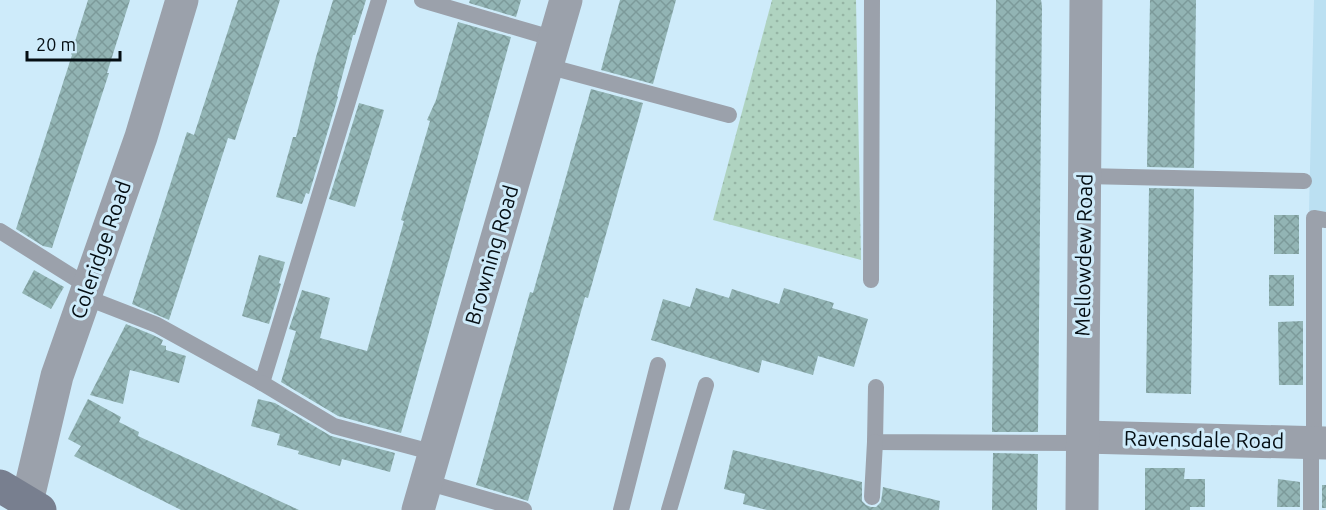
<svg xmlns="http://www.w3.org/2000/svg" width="1326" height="510" viewBox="0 0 1326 510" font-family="Ubuntu,sans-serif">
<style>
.built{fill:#bbe0f2}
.grass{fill:url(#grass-dots)}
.building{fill:url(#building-cross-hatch)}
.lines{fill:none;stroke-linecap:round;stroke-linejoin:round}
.lane{stroke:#9ba1ab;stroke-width:16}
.street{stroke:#9ba1ab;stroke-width:33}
.secondary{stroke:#787f8f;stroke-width:33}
.labels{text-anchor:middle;stroke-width:6;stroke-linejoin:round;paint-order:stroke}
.street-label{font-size:21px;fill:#050e13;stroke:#ceebfa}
</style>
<defs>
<pattern id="grass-dots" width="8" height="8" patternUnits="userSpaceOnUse" patternTransform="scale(1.5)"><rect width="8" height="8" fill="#afd3c0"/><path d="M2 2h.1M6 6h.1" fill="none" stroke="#95b4a4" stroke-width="1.8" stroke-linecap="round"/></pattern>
<pattern id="building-cross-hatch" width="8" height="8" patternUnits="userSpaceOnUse" patternTransform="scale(1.5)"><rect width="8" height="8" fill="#92b4b4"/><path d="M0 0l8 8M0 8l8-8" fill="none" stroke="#7c9a9a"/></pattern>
</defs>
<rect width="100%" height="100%" fill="#ceebfa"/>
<!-- built -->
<polygon class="built" points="1314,0 1326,0 1326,213 1309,211"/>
<!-- grass -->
<polygon class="grass" points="772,0 856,0 861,260 713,220"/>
<!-- building -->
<g class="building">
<polygon points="88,0 130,0 107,73 109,73 52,248 43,246 16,229 72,55 71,54"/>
<polygon points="238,0 280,0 235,140 228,138 169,320 132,304 187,132 194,135"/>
<polygon points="333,0 366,0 355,35 353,35 337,96 338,97 309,194 306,193 302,204 276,197 293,137 296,137 316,57"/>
<polygon points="470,0 521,0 516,17 469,3"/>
<polygon points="620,0 676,0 653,84 601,70"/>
<polygon points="996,0 1041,0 1042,6 1038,432 992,432"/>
<polygon points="1150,0 1196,0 1194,168 1147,167"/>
<polygon points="458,22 511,37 401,433 338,416 281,382 296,331 289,329 302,290 330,298 320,338 367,351 404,221 401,220 430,121 427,120 436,100"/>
<polygon points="591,89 643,103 588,298 585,297 528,501 476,485 530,292 533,293"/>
<polygon points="359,103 384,110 355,207 329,199"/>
<polygon points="1149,188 1194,189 1191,394 1146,393"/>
<rect x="1274" y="215" width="25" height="39"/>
<polygon points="259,255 285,262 279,283 281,284 269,324 242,316"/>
<polygon points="34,270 64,287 51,309 22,293"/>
<rect x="1269" y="275" width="25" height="31"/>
<polygon points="696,288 729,298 732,289 779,304 784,288 834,303 832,308 868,319 854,367 818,356 813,375 762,360 759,373 651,340 663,299 690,307"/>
<polygon points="1303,321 1303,385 1279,385 1278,322"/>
<polygon points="126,324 153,335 163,340 161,345 166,346 166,350 186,356 179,383 130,370 123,404 90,395"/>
<polygon points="88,399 121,417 119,422 139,432 138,436 299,510 181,510 74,456 81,446 68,439"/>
<polygon points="258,399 275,403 331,436 395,453 390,472 342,459 340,466 298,454 299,451 277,445 280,434 251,426"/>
<polygon points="733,450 862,482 862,501 866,505 871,507 876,507 881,502 883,487 940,501 939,510 767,510 743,504 745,494 724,489"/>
<polygon points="993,453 1038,454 1037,510 992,510"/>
<polygon points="1145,468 1185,468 1184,479 1205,479 1205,507 1190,507 1190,510 1145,510"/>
<polygon points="1278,479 1300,482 1300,507 1277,507"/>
<rect x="1322" y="485" width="4" height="23"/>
</g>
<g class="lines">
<!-- lane -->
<g class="lane">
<polyline points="422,0 555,39"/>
<polyline points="547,66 729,115"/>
<polyline points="1085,176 1304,181"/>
<polyline points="0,231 89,287"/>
<polyline points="871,280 872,0"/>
<polyline points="85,297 157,325 262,383 379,0"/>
<polyline points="262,383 334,426 435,453"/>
<polyline points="876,387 875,442 1082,443"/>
<polyline points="1314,443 1314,218 1326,220"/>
<polyline points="426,482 524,510"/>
<polyline points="872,497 875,442"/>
<polyline points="621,510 658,365"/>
<polyline points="669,510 706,385"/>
<polyline points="1311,510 1311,443"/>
</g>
<!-- street -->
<g class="street">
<polyline points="1083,437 1326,443"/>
<polyline points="27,502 57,376 141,137 182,0"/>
<polyline points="418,510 566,0"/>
<polyline points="1082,510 1086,0"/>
</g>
<!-- secondary -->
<polyline class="secondary" points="0,486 40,510"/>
</g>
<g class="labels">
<!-- street labels -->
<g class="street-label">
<text transform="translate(101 250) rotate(-71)" y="7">Coleridge Road</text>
<text transform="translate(492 255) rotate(-74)" y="7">Browning Road</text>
<text transform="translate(1084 255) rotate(-89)" y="7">Mellowdew Road</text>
<text transform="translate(1204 440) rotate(1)" y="7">Ravensdale Road</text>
</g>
</g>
<!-- scale -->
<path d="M27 51v9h93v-9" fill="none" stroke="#050e13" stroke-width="3"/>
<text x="36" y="51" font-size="18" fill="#050e13" stroke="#ceebfa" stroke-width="4.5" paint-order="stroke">20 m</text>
</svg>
